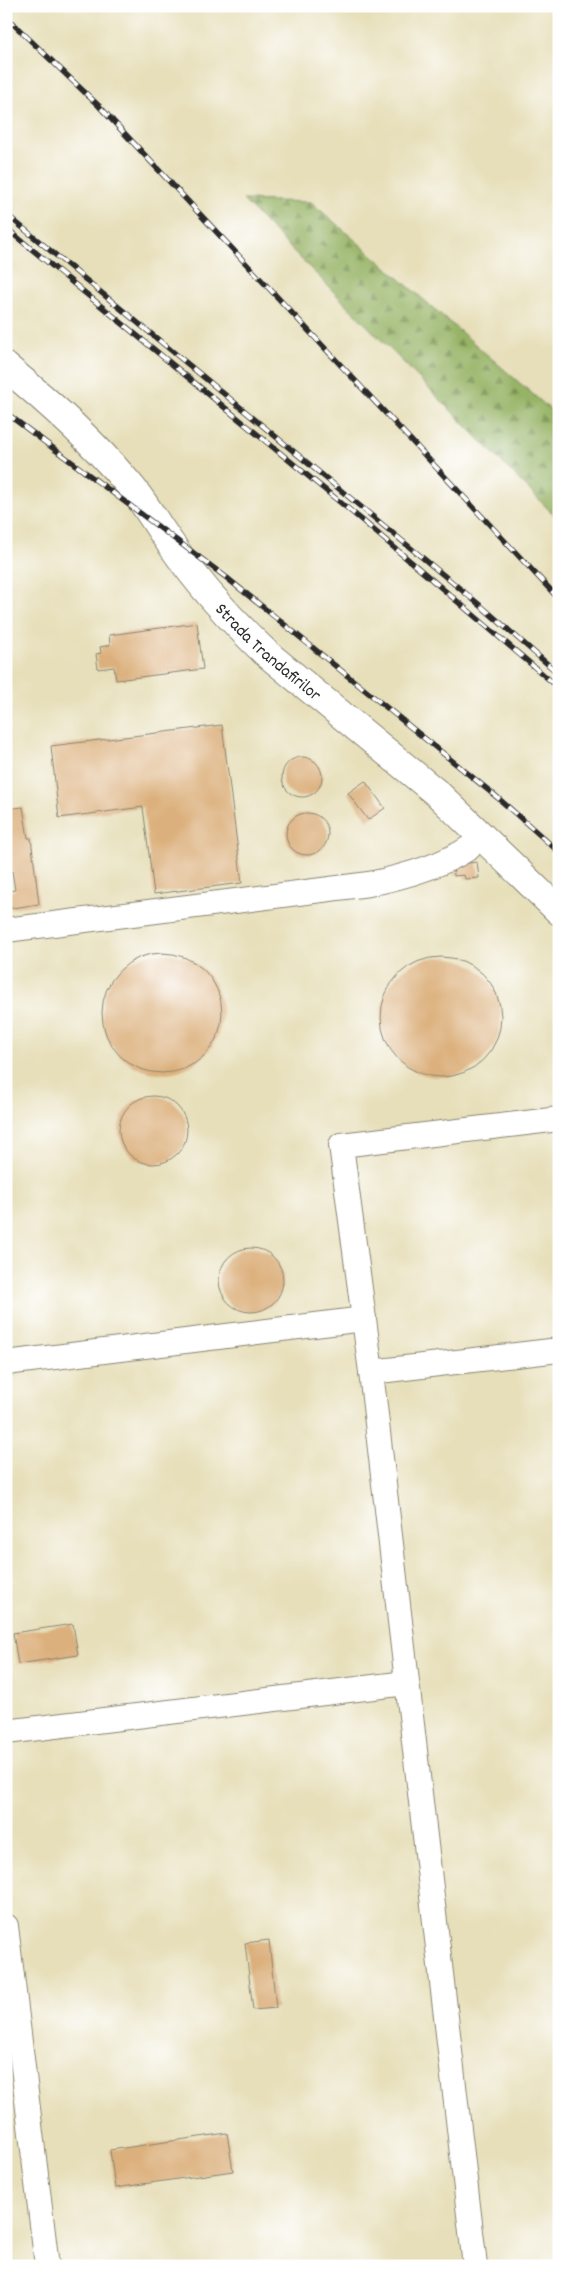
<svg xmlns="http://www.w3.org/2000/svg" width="565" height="2272" viewBox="0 0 565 2272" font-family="Dekko,sans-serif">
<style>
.forest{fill:url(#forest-firs);stroke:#617048}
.building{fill:#dcb07d}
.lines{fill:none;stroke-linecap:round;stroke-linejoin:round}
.minor-casing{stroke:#898572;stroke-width:26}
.major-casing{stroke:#898572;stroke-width:30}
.minor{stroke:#fff;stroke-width:24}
.major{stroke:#fff;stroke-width:28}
.rail-casing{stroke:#2b2b2b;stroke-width:5.5}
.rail{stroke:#fff;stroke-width:4;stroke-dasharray:11;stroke-linecap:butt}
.labels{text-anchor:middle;stroke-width:4;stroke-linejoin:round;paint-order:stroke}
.street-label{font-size:18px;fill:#2b2b2b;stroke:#fff}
</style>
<defs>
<pattern id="forest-firs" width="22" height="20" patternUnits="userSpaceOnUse" patternTransform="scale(1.25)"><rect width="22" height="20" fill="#97b466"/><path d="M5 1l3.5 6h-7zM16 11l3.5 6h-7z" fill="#7b9354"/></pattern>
</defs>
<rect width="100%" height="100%" fill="#fff"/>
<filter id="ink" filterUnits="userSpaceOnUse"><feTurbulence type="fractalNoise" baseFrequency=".02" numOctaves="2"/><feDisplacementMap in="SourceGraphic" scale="10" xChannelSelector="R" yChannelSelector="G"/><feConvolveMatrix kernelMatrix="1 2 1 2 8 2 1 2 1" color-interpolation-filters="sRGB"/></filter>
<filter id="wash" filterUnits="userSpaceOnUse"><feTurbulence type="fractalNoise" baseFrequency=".0096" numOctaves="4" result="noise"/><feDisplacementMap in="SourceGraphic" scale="20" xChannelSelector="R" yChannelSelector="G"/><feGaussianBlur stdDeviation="1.12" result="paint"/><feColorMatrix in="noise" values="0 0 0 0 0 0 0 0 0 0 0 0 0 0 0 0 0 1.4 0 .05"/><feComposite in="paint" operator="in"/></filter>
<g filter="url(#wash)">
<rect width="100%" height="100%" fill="#e7dfba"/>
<!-- forest -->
<polygon class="forest" points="243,200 311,202 559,417 559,520"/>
<g id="blocks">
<!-- building -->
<g class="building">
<polygon points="197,623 203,669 116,680 114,667 98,669 96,654 101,653 100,647 110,645 109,635"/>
<polygon points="222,725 242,883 154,894 143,807 59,818 51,746"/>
<circle cx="302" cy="777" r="20"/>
<polygon points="365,781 385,808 368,820 348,793"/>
<polygon points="23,807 28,838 31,838 39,904 6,909 6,892 15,890 12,871 6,872 6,809"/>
<circle cx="307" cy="834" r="21"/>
<polygon points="477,862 479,878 465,879 464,875 454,876 453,865"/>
<circle cx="162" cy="1013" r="60"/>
<circle cx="441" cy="1017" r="60"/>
<circle cx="153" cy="1130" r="34"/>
<circle cx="251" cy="1280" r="32"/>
<polygon points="73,1624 78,1655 18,1664 13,1633"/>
<polygon points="269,1940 276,2008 253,2010 245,1943"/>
<polygon points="227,2133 233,2171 115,2188 110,2150"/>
</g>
</g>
</g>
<g filter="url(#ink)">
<use href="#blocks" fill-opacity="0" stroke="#898572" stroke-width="1"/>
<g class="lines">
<defs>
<g id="minor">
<path d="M6,930L369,884C403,877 440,867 469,848"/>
<polyline points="6,1363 364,1319"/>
<polyline points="371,1372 559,1350"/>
<polyline points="6,1732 406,1683"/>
<polyline points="6,1926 47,2266"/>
<polyline points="475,2266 371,1372 341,1145 559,1119"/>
</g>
<g id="major">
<path id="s1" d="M6,367C49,402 91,440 127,482C145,502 157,526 173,547C200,586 231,620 266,653L439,795L559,911"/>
</g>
</defs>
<!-- minor casing -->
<use href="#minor" class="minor-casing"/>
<!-- major casing -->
<use href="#major" class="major-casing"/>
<!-- minor -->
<use href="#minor" class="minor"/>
<!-- major -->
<use href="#major" class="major"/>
<defs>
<g id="rail">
<polyline points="6,17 99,106 559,599"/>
<polyline points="6,214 481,606 559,674"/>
<polyline points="6,228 363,521 559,688"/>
<polyline points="6,413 227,578 498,798 559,852"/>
</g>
</defs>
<!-- rail casing -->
<use href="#rail" class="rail-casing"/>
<!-- rail -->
<use href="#rail" class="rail"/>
</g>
</g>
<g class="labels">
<!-- street labels -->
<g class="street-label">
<text dy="6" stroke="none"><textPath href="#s1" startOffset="389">Strada Trandafirilor</textPath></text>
</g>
</g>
<!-- margin -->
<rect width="565" height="2272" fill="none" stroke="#fff" stroke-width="25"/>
</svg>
